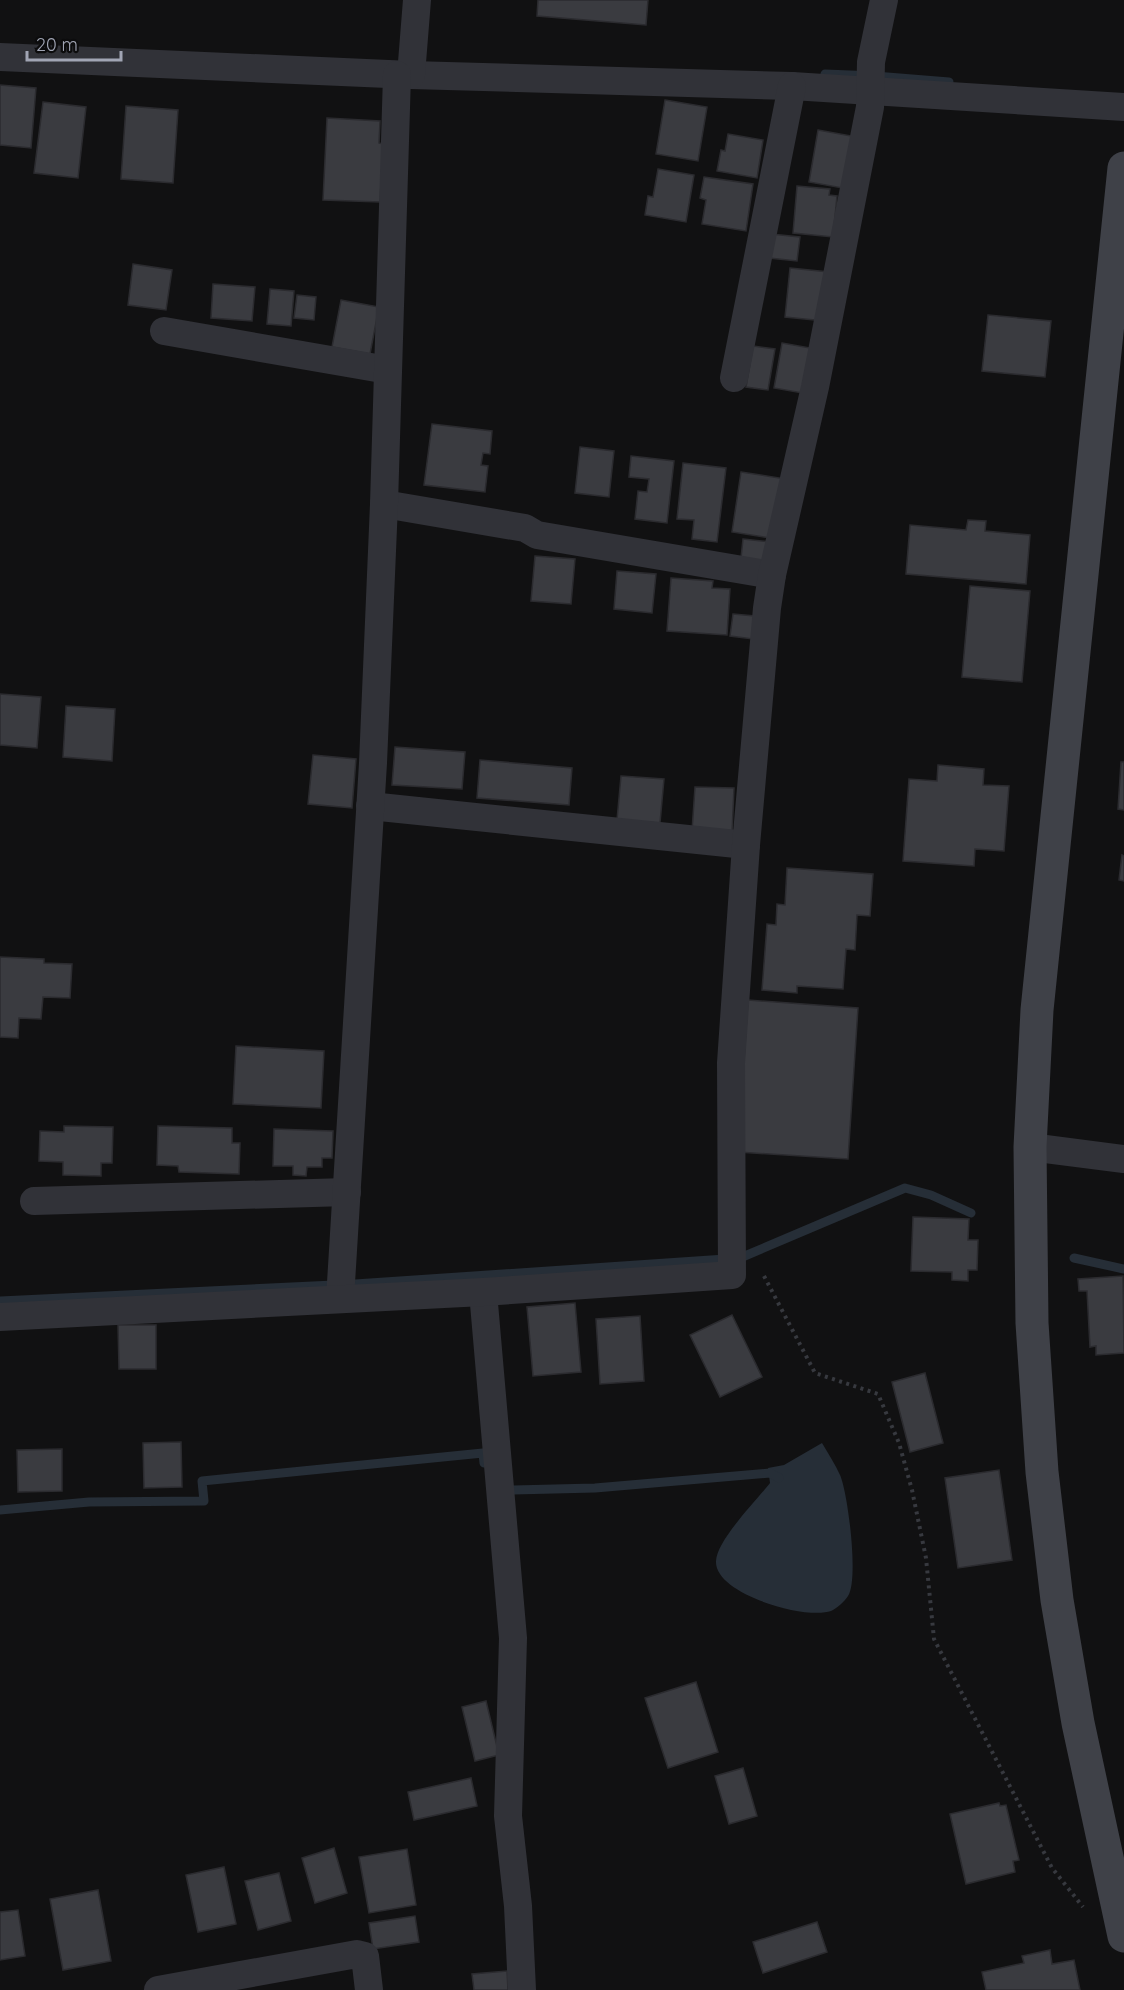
<svg xmlns="http://www.w3.org/2000/svg" width="1124" height="1990" viewBox="0 0 1124 1990" font-family="Quicksand,sans-serif">
<style>
.water{fill:#262e37}
.lines{fill:none;stroke-linecap:round;stroke-linejoin:round}
.stream{stroke:#262e37;stroke-width:9}
.building{fill:#3a3b40;stroke:#2b2b2f;stroke-width:1.5}
.path{stroke:#37393f;stroke-width:4;stroke-dasharray:3 4.5;stroke-linecap:butt}
.street{stroke:#313238;stroke-width:28}
.secondary{stroke:#3f4148;stroke-width:33}
</style>
<rect width="100%" height="100%" fill="#111112"/>
<!-- water -->
<path class="water" d="M822,1443C828,1453 835,1464 840,1475C848,1493 859,1580 848,1596C845,1601 836,1609 831,1611C805,1620 714,1594 716,1561C717,1540 756,1501 770,1483L768,1468L784,1465Z"/>
<g class="lines">
<!-- stream -->
<g class="stream">
<polyline points="825,74 875,76 949,82"/>
<polyline points="1074,1258 1124,1269"/>
<polyline points="0,1301 355,1284 740,1258 905,1188 931,1195 971,1213"/>
<polyline points="513,1490 595,1488 770,1473 779,1478"/>
<polyline points="0,1510 89,1502 204,1501 202,1481 483,1453 484,1463"/>
</g>
</g>
<!-- building -->
<g class="building">
<polygon points="538,0 648,0 646,25 537,16"/>
<polygon points="0,85 36,88 31,148 0,145"/>
<polygon points="665,100 707,107 698,161 656,154"/>
<polygon points="43,102 86,107 78,178 34,173"/>
<polygon points="126,106 178,110 173,183 121,179"/>
<polygon points="327,118 380,121 379,143 383,144 380,202 323,200"/>
<polygon points="818,130 857,137 848,189 809,182"/>
<polygon points="728,134 763,140 757,178 717,171 721,150 725,151"/>
<polygon points="658,169 694,175 686,222 645,215 648,196 653,197"/>
<polygon points="704,177 753,184 746,231 702,224 706,200 700,198"/>
<polygon points="797,186 830,189 829,195 837,196 833,237 793,233"/>
<polygon points="771,234 800,237 797,261 769,258"/>
<polygon points="133,264 172,270 166,310 128,305"/>
<polygon points="790,268 829,272 824,321 785,317"/>
<polygon points="213,284 255,287 252,321 211,318"/>
<polygon points="270,289 294,291 291,326 267,324"/>
<polygon points="297,295 316,297 314,320 294,318"/>
<polygon points="341,300 379,307 370,354 332,347"/>
<polygon points="988,315 1051,321 1045,377 982,371"/>
<polygon points="782,343 816,349 808,394 774,388"/>
<polygon points="753,346 775,349 768,390 746,387"/>
<polygon points="432,424 492,431 490,454 483,453 481,465 488,466 485,492 424,485"/>
<polygon points="580,447 614,451 609,497 575,493"/>
<polygon points="631,456 674,461 667,523 635,519 638,491 647,492 649,479 629,477"/>
<polygon points="683,463 726,468 717,542 692,539 694,520 677,519"/>
<polygon points="741,472 786,479 776,539 732,532"/>
<polygon points="968,520 986,521 985,531 1030,535 1026,584 906,574 910,525 966,530"/>
<polygon points="743,539 770,542 763,566 741,558"/>
<polygon points="535,556 575,559 571,604 531,601"/>
<polygon points="617,571 656,574 652,613 614,609"/>
<polygon points="671,578 713,581 712,588 730,589 727,635 667,631"/>
<polygon points="970,586 1030,591 1022,682 962,677"/>
<polygon points="733,614 755,616 753,639 730,636"/>
<polygon points="0,694 41,697 37,748 0,745"/>
<polygon points="66,706 115,709 112,761 63,757"/>
<polygon points="395,747 465,752 462,789 392,785"/>
<polygon points="313,755 356,759 352,808 308,804"/>
<polygon points="480,760 572,768 569,805 477,798"/>
<polygon points="1121,762 1124,762 1124,810 1118,809"/>
<polygon points="938,765 984,769 983,785 1009,786 1004,851 975,849 974,866 903,861 909,779 937,781"/>
<polygon points="621,776 664,779 660,823 617,820"/>
<polygon points="695,787 734,788 732,833 692,831"/>
<polygon points="1122,855 1124,856 1124,881 1119,880"/>
<polygon points="787,868 873,874 870,916 857,915 855,950 846,949 843,989 797,986 797,993 762,990 767,924 776,925 777,904 785,905"/>
<polygon points="0,957 44,959 44,963 72,964 70,998 43,997 41,1019 19,1018 18,1038 0,1037"/>
<polygon points="748,1000 858,1008 848,1159 738,1152"/>
<polygon points="236,1046 324,1051 321,1108 233,1104"/>
<polygon points="64,1126 113,1127 112,1163 101,1163 101,1176 63,1175 63,1162 39,1161 40,1131 64,1132"/>
<polygon points="158,1126 232,1128 232,1143 240,1143 239,1174 179,1172 178,1166 157,1165"/>
<polygon points="274,1129 333,1131 332,1158 322,1158 322,1167 307,1167 306,1176 293,1175 293,1166 273,1166"/>
<polygon points="913,1217 969,1219 968,1240 978,1240 977,1270 968,1270 968,1281 952,1280 952,1272 911,1271"/>
<polygon points="1123,1276 1124,1353 1096,1355 1096,1346 1090,1347 1087,1291 1079,1291 1078,1279"/>
<polygon points="575,1303 581,1372 533,1376 527,1307"/>
<polygon points="732,1315 762,1377 720,1397 690,1335"/>
<polygon points="640,1316 644,1381 600,1384 596,1319"/>
<polygon points="118,1325 156,1325 156,1369 119,1369"/>
<polygon points="925,1373 943,1443 910,1452 892,1382"/>
<polygon points="181,1442 182,1487 144,1488 143,1443"/>
<polygon points="62,1449 62,1491 18,1492 17,1450"/>
<polygon points="999,1470 1012,1560 958,1568 945,1478"/>
<polygon points="696,1682 718,1752 668,1768 645,1698"/>
<polygon points="486,1701 499,1755 475,1761 462,1707"/>
<polygon points="743,1768 757,1816 729,1824 715,1776"/>
<polygon points="471,1778 477,1806 414,1820 408,1792"/>
<polygon points="999,1803 1000,1806 1006,1805 1019,1860 1013,1861 1015,1872 966,1884 950,1814"/>
<polygon points="334,1848 347,1893 315,1903 302,1858"/>
<polygon points="407,1849 416,1905 369,1913 359,1857"/>
<polygon points="224,1867 236,1924 198,1932 186,1875"/>
<polygon points="279,1873 291,1921 258,1930 245,1881"/>
<polygon points="98,1890 111,1961 63,1970 50,1899"/>
<polygon points="18,1910 25,1956 0,1960 0,1912"/>
<polygon points="415,1916 419,1942 373,1949 369,1923"/>
<polygon points="817,1922 827,1952 763,1973 753,1942"/>
<polygon points="1050,1950 1052,1964 1074,1960 1080,1990 986,1990 982,1972 1024,1963 1022,1956"/>
<polygon points="507,1971 508,1990 474,1990 472,1974"/>
</g>
<g class="lines">
<!-- path -->
<polyline class="path" points="764,1276 815,1373 878,1394 899,1443 912,1490 926,1558 934,1639 1052,1868 1083,1907"/>
<!-- street -->
<g class="street">
<polyline points="0,57 411,75 792,86 1124,107"/>
<polyline points="411,75 417,0"/>
<polyline points="164,331 388,370"/>
<polyline points="734,378 792,86"/>
<polyline points="384,504 525,528 537,535 772,575"/>
<polyline points="370,806 746,845"/>
<polyline points="1030,1147 1124,1159"/>
<polyline points="34,1201 347,1192"/>
<polyline points="483,1292 513,1638 508,1816 518,1906 522,1990"/>
<polyline points="340,1299 373,763 384,504 397,75"/>
<polyline points="0,1317 483,1292 732,1275 731,1063 746,845 767,608 772,575 815,387 841,255 870,107 871,62 884,0"/>
<polyline points="158,1990 357,1954 365,1956 369,1990"/>
</g>
<!-- secondary -->
<polyline class="secondary" points="1124,168 1037,1010 1030,1147 1032,1323 1042,1472 1057,1600 1078,1723 1124,1936"/>
</g>
<!-- scale -->
<path d="M27 51v9h94v-9" fill="none" stroke="#a1a5b4" stroke-width="3"/>
<text x="36" y="51" font-size="18" fill="#a1a5b4" stroke="#0c0c0d" stroke-width="4.5" paint-order="stroke">20 m</text>
</svg>
